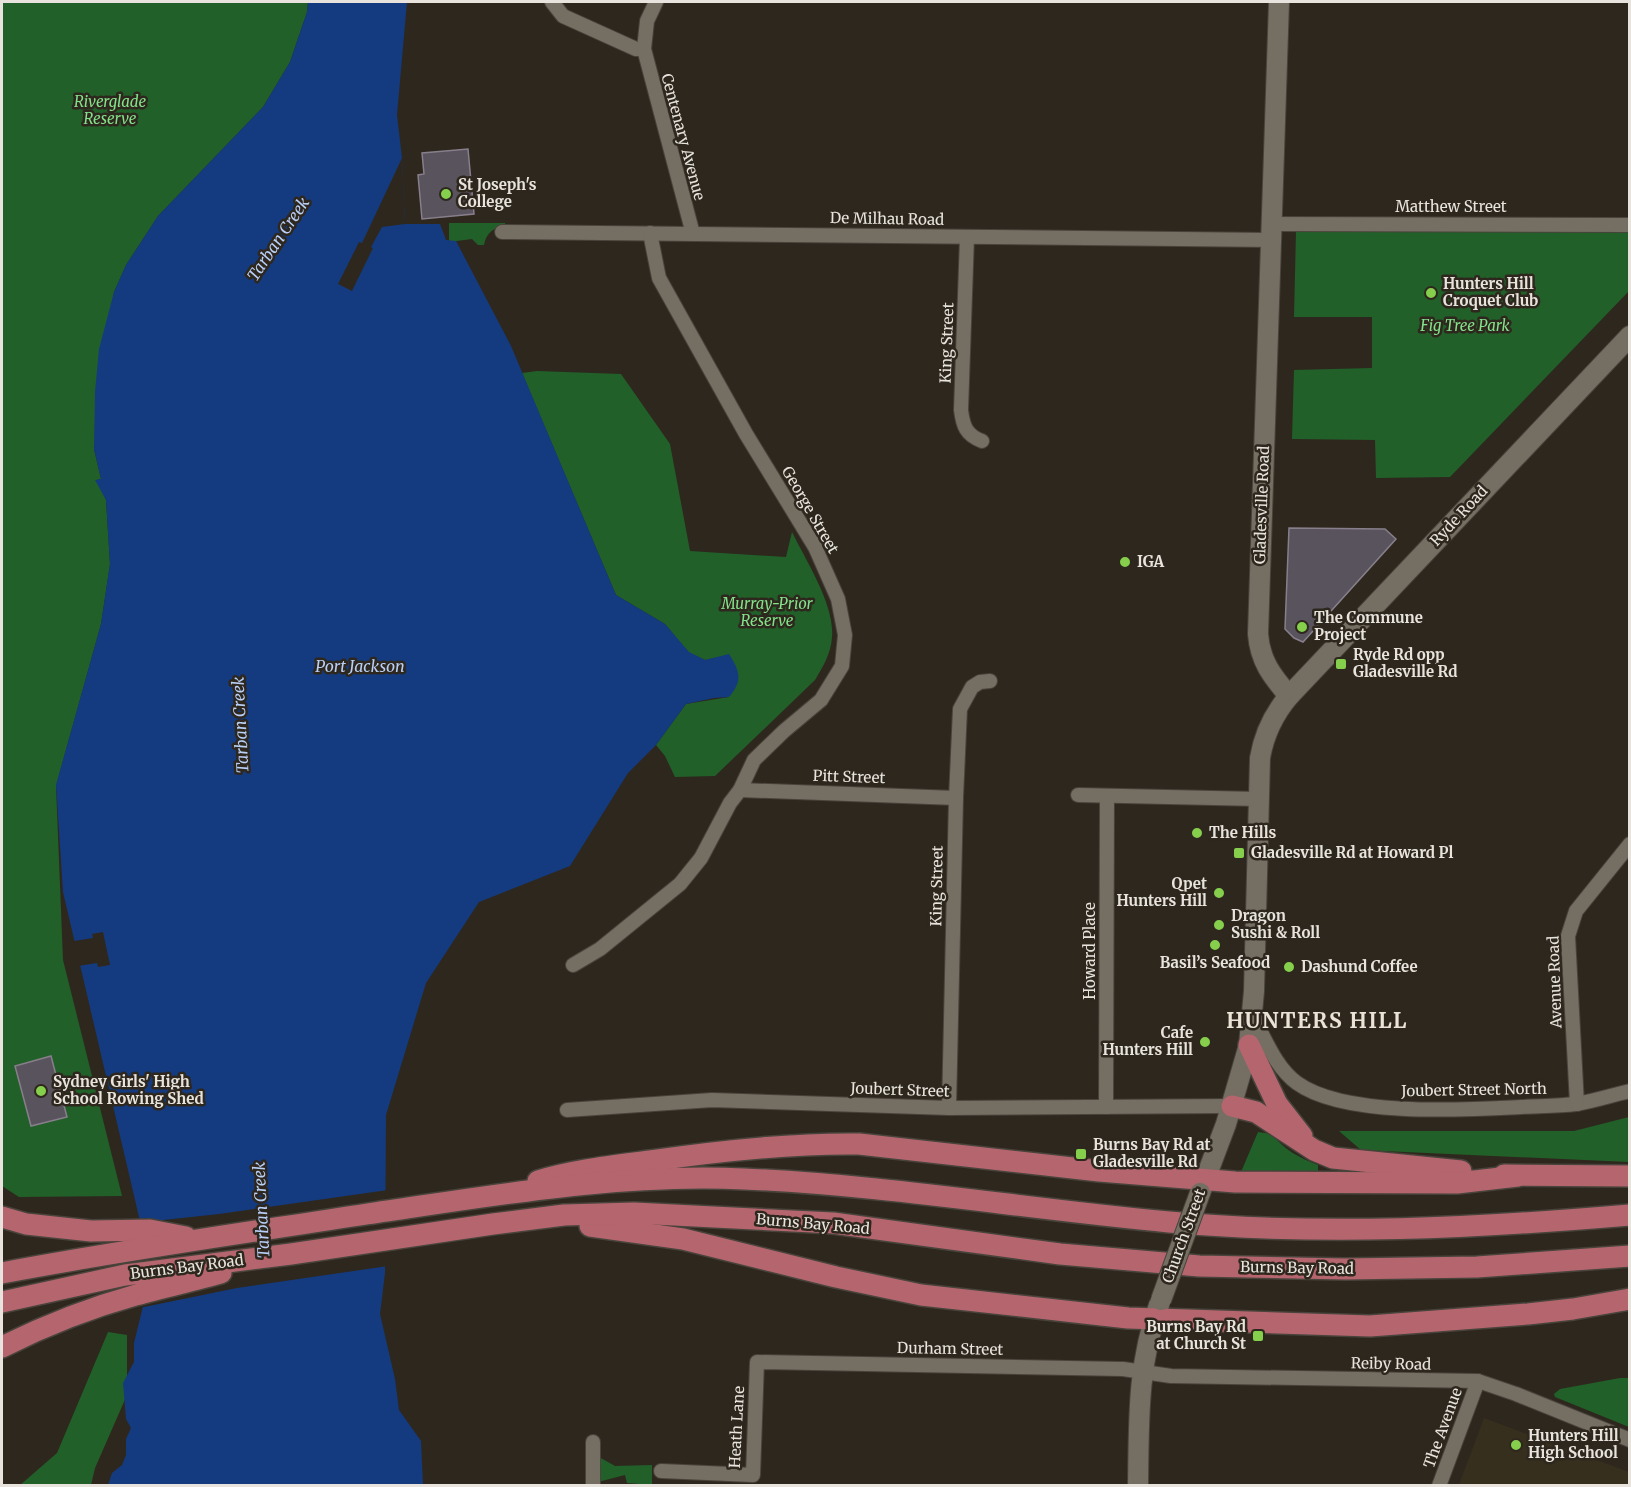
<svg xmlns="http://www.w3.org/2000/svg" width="1631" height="1487" viewBox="0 0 1631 1487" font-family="Merriweather,serif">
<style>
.education{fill:#372f1e}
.green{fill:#226029}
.water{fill:#143b7f}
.pier{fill:#2e271e}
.building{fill:#59535d;stroke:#877f8b;stroke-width:1.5}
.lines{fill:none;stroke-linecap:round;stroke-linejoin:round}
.street-casing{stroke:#48433b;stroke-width:16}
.secondary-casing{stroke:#48433b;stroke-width:22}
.primary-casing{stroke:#48433b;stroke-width:24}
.street{stroke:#756e63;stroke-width:14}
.secondary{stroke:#756e63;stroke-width:20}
.primary{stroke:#b4656e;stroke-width:21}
.secondary-bridge-casing{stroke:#48433b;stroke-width:22;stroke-linecap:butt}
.secondary-bridge{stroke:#756e63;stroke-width:20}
.poi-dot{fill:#85cf4c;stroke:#2e271e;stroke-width:2}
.labels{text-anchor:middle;stroke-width:5;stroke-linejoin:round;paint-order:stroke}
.park-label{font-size:15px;font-style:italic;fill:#83e289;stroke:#2e271e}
.street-label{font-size:15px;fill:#e8e4dd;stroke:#2e271e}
.poi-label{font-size:15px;font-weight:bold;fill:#e8e4dd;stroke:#2e271e;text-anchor:start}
.water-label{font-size:16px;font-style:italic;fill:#b8cff7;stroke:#2e271e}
.district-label{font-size:21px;font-weight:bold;letter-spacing:1.5px;fill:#ece3d7;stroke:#2e271e}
</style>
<rect width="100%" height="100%" fill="#2e271e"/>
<!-- education -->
<polygon class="education" points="1484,1418 1629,1472 1629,1485 1459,1485"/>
<!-- green -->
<g class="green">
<polygon points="2,2 308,2 307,12 290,62 263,107 158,216 126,265 114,292 94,449 101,479 97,480 106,500 110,564 101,624 56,786 63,960 122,1196 19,1197 2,1186"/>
<path d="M449,223H505V225C493,228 486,233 484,245H478L472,239L449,242Z"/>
<polygon points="1296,231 1629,232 1629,291 1450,477 1376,478 1375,440 1292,439 1294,370 1372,368 1372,317 1294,317"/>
<path d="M537,371L621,374L670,444L690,551L786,557L792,532C806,561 835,605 832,637C831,653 823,667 815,680L715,776L675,777L665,756L656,745L686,704L729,697V655L705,660L688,652L665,624L616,595L522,373Z"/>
<polygon points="1629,1117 1629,1162 1361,1150 1339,1131 1574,1131"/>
<path d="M1258,1132L1272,1134C1284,1150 1300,1158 1318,1165V1176L1241,1172Z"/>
<polygon points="108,1332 127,1335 127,1395 95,1468 91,1485 19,1486 57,1453"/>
<polygon points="1620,1378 1629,1378 1629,1427 1555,1397 1554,1394 1560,1389"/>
<polygon points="599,1457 615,1466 652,1465 652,1485 627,1483 625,1475 598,1482"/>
</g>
<!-- water -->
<path class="water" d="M308,2H407L397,115L402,158L405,224H440L446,240L456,241L511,346L616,595L665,624L689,652L705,660L729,654C740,671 743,681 729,697L714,698L686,704L656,745L628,773L570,866L479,902L426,983L386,1115L385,1273L380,1314L395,1379L399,1410L421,1441L423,1485H108L112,1473L122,1465L126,1455V1439L131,1428L126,1419L123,1383L134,1362V1343L144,1302L143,1249L139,1217L63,892L56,785L101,624L110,564L106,500L95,480L101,479L94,449L95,392L99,349L114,292L126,265L158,216L263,107L290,62L307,12Z"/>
<!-- pier -->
<g class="pier">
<polygon points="402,158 405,224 382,227 371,247 373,248 352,291 338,284 359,242 362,243"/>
<polygon points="103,932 110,965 98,967 97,963 78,966 74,941 93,938 92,934"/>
<polygon points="388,1190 388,1266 237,1288 139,1308 140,1249 145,1222 219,1214"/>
</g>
<!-- building -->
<g class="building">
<polygon points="468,149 474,214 422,219 418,175 424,174 422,153"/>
<polygon points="1289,528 1385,529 1396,539 1303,642 1294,638 1285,629"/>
<polygon points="51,1056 67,1117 31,1126 15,1066"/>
</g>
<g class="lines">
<defs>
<g id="street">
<polyline points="552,2 563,16 636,49 644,49"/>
<polyline points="656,2 647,21 644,49 693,234"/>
<polyline points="1272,224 1630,225"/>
<polyline points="502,232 1271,240"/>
<path d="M967,237L961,410C963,426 966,435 982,441"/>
<polyline points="740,790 956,798"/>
<polyline points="1078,795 1258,799"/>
<polyline points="573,965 600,949 680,884 701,858 730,803 740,790 754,760 784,731 821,700 842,666 845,635 838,599 815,547 746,434 659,278 650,233"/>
<path d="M1252,1015C1265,1038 1275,1067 1297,1083C1344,1117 1463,1110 1521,1107C1539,1106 1558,1106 1576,1104C1594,1101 1612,1095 1630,1091"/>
<polyline points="1577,1104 1568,936 1576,911 1630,844"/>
<polyline points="1106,1107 1107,796"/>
<polyline points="949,1108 956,798 960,709 972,687 980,682 990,681"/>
<polyline points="567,1110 712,1100 949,1108 1232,1106"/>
<polyline points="661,1471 753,1475 757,1362 1123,1369 1171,1376 1478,1381 1516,1394 1630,1440"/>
<polyline points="593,1486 593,1442"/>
<polyline points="1439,1486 1478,1381"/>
</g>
<g id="secondary">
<path d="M1279,2L1258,634C1260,661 1272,676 1289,696"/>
<path d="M1200,1193L1226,1124L1249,1045L1254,991L1260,758C1264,734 1273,715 1289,696L1630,336"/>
<path d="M1138,1486C1139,1423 1137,1365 1159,1305"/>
</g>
<g id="primary">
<polyline points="1249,1045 1277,1104 1302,1136"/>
<polyline points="1232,1106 1256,1112 1314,1150 1333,1158 1461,1171"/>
<polyline points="1504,1175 1630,1176"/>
<path d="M538,1181C574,1170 612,1166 650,1161C719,1151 789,1143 859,1144L1099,1171L1235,1182L1457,1183L1518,1176"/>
<polyline points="2,1217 26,1224 91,1231 150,1230 186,1237"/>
<polyline points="590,1226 683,1239 836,1277 921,1295 1128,1318 1370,1326 1528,1314 1573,1309 1630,1299"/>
<path d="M2,1273C123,1250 245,1233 367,1214C491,1196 618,1173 744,1179C886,1185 1027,1209 1169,1222C1322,1236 1477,1228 1630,1215"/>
<polyline points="2,1302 125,1275 291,1254 493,1224 564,1215 634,1213 833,1223 1060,1254 1199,1266 1345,1269 1477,1267 1630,1256"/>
<path d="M2,1347C44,1326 89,1308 136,1295C164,1287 193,1281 221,1273"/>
</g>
</defs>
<!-- street casing -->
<use href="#street" class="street-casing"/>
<!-- secondary casing -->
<use href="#secondary" class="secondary-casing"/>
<!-- primary casing -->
<use href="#primary" class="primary-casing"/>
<!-- street -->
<use href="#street" class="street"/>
<!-- secondary -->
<use href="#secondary" class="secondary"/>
<!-- primary -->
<use href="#primary" class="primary"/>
<defs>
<polyline id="secondary-bridge" points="1161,1300 1200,1193"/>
</defs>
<!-- secondary-bridge casing -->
<use href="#secondary-bridge" class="secondary-bridge-casing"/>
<!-- secondary-bridge -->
<use href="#secondary-bridge" class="secondary-bridge"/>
</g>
<!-- markers -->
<g class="poi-dot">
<circle cx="446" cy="194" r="6"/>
<circle cx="1431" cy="293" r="6"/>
<circle cx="1125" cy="562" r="6"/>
<circle cx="1302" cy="627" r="6"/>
<rect x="1335" y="658" width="12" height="12" rx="3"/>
<circle cx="1197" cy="833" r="6"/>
<rect x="1233" y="847" width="12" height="12" rx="3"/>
<circle cx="1219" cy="893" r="6"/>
<circle cx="1219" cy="925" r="6"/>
<circle cx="1215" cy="945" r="6"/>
<circle cx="1289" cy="967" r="6"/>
<circle cx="1205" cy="1042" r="6"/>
<circle cx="41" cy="1091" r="6"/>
<rect x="1075" y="1148" width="12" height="12" rx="3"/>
<rect x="1252" y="1330" width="12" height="12" rx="3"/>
<circle cx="1516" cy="1445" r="6"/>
</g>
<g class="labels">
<!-- park labels -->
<g class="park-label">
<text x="110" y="107">Riverglade<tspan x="110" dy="17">Reserve</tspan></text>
<text x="1465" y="331">Fig Tree Park</text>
<text x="767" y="609">Murray-Prior<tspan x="767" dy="17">Reserve</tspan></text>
</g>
<!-- street labels -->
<g class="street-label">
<text transform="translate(683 137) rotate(75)" y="5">Centenary Avenue</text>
<text x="1451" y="212">Matthew Street</text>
<text transform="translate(887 219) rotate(1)" y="5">De Milhau Road</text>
<text transform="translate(947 343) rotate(-88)" y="5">King Street</text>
<text transform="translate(1262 505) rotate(-88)" y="5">Gladesville Road</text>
<text transform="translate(810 510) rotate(60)" y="5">George Street</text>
<text transform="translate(1459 516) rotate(-47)" y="5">Ryde Road</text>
<text transform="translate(849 777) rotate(2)" y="5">Pitt Street</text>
<text transform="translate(937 886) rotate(-89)" y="5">King Street</text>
<text transform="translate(1090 951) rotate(-90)" y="5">Howard Place</text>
<text transform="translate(1555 982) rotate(-92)" y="5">Avenue Road</text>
<text transform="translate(900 1090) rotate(2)" y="5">Joubert Street</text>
<text transform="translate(1474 1090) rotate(-1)" y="5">Joubert Street North</text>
<text transform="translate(813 1224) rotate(5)" y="5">Burns Bay Road</text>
<text transform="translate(1184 1236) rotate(-70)" y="5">Church Street</text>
<text transform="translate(187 1267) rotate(-7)" y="5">Burns Bay Road</text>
<text transform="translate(1297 1268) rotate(1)" y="5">Burns Bay Road</text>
<text transform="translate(950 1349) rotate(1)" y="5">Durham Street</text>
<text transform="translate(1391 1364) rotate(1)" y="5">Reiby Road</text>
<text transform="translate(737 1427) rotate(-87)" y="5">Heath Lane</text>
<text transform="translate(1443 1428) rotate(-70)" y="5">The Avenue</text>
</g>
<!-- poi labels -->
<g class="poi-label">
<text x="458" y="190">St Joseph's<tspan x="458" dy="17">College</tspan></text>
<text x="1443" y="289">Hunters Hill<tspan x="1443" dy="17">Croquet Club</tspan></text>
<text x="1137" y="567">IGA</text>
<text x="1314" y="623">The Commune<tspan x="1314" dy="17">Project</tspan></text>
<text x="1353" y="660">Ryde Rd opp<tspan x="1353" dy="17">Gladesville Rd</tspan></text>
<text x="1209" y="838">The Hills</text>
<text x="1251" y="858">Gladesville Rd at Howard Pl</text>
<text x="1207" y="889" text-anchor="end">Qpet<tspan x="1207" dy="17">Hunters Hill</tspan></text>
<text x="1231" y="921">Dragon<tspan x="1231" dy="17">Sushi &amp; Roll</tspan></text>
<text x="1215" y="968" text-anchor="middle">Basil’s Seafood</text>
<text x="1301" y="972">Dashund Coffee</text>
<text x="1193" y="1038" text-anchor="end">Cafe<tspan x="1193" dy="17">Hunters Hill</tspan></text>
<text x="53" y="1087">Sydney Girls' High<tspan x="53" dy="17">School Rowing Shed</tspan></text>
<text x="1093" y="1150">Burns Bay Rd at<tspan x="1093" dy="17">Gladesville Rd</tspan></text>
<text x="1246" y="1332" text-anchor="end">Burns Bay Rd<tspan x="1246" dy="17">at Church St</tspan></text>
<text x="1528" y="1441">Hunters Hill<tspan x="1528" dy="17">High School</tspan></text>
</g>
<!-- water labels -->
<g class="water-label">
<text transform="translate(278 239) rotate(-56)" y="6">Tarban Creek</text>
<text x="360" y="672">Port Jackson</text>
<text transform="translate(240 725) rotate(-93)" y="6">Tarban Creek</text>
<text transform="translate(261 1210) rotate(-93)" y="6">Tarban Creek</text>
</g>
<!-- district labels -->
<g class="district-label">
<text x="1317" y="1028">HUNTERS HILL</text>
</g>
</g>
<!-- border -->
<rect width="1631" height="1487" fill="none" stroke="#e8e4dd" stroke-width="6"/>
</svg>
